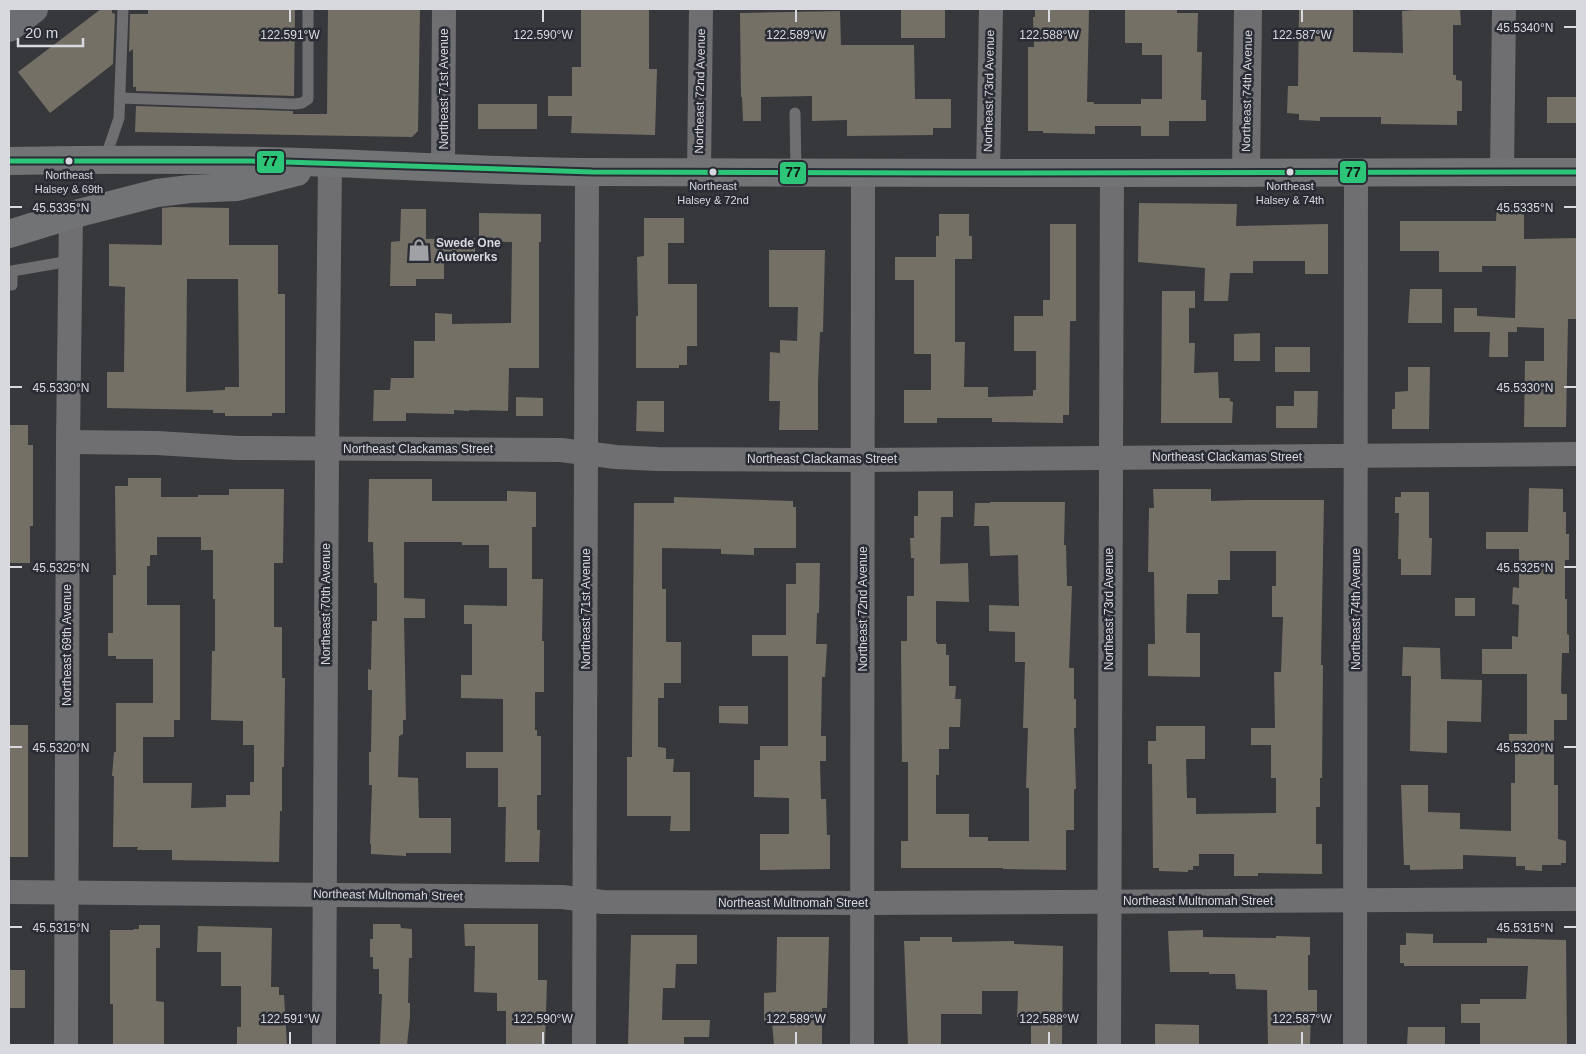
<svg xmlns="http://www.w3.org/2000/svg" width="1586" height="1054" viewBox="0 0 1586 1054" font-family="Helvetica,sans-serif">
<style>
.building{fill:#757065;fill-rule:evenodd}
.lines{fill:none;stroke-linecap:round;stroke-linejoin:round}
.service{stroke:#6f6f72;stroke-width:11}
.minor{stroke:#6f6f72;stroke-width:24}
.tertiary{stroke:#6f6f72;stroke-width:28}
.secondary{stroke:#727375;stroke-width:28}
.motorway{stroke:#6d6e71;stroke-width:28}
.bus-1-casing{stroke:#2a2c35;stroke-width:9}
.bus-1{stroke:#2dc577;stroke-width:5}
.ticks{fill:none;stroke:#d7d9de;stroke-width:2}
.bus-dot{fill:#d7d9de;stroke:#2a2c35;stroke-width:2}
.labels{text-anchor:middle;stroke-width:5;stroke-linejoin:round;paint-order:stroke}
.bus-label{font-size:11px;fill:#d7d9de;stroke:#2a2c35}
.street-label{font-size:12px;fill:#d7d9de;stroke:#2a2c35}
.poi-label{font-size:12px;font-weight:bold;fill:#d7d9de;stroke:#2a2c35;text-anchor:start}
.ticks-label{font-size:12px;text-anchor:middle;fill:#d7d9de;stroke:#2a2c35;stroke-width:5;stroke-linejoin:round;paint-order:stroke}
.line-badge{stroke:#2a2c35;stroke-width:2}
.pale-badge-label{font-size:14px;text-anchor:middle;font-weight:bold;fill:#111}
</style>
<rect width="100%" height="100%" fill="#37383c"/>
<!-- building -->
<g class="building">
<polygon points="101,9 112,9 112,13 115,14 113,64 50,113 18,72"/>
<polygon points="148,9 295,9 294,96 136,91 136,87 133,87 133,49 129,52 130,14 148,14"/>
<polygon points="328,9 420,9 418,131 412,137 135,132 136,106 293,111 293,114 327,114"/>
<polygon points="581,9 649,9 649,69 657,69 655,135 571,133 572,116 548,116 548,96 572,96 572,67 581,67"/>
<rect x="901" y="9" width="44" height="29"/>
<polygon points="1035,9 1089,9 1087,102 1094,102 1094,104 1141,104 1141,99 1162,99 1162,55 1142,55 1142,43 1125,43 1125,9 1177,9 1177,13 1198,13 1197,52 1202,52 1201,100 1206,100 1206,121 1169,121 1169,136 1141,136 1141,126 1095,126 1095,134 1043,133 1043,131 1028,131 1028,47 1034,47 1033,17 1035,17"/>
<polygon points="1299,9 1353,9 1353,52 1403,53 1402,11 1415,10 1416,9 1460,9 1461,25 1453,25 1453,75 1456,75 1456,80 1462,81 1462,111 1457,111 1457,125 1381,124 1381,117 1320,117 1320,121 1299,120 1299,114 1287,113 1288,86 1298,86"/>
<polygon points="840,11 841,45 914,45 915,99 951,99 951,128 933,128 933,135 847,136 847,120 812,121 812,96 761,97 761,121 743,121 742,97 741,97 740,13"/>
<rect x="1547" y="97" width="30" height="26"/>
<rect x="478" y="104" width="59" height="25"/>
<polygon points="1139,203 1237,204 1236,226 1328,224 1328,274 1305,274 1305,261 1253,261 1253,273 1230,273 1228,301 1204,301 1205,268 1138,262"/>
<polygon points="1497,204 1520,204 1520,212 1524,211 1524,239 1577,238 1576,319 1568,319 1566,427 1524,427 1525,361 1544,361 1544,328 1517,327 1517,332 1508,332 1508,357 1489,357 1490,332 1454,332 1454,308 1477,308 1477,316 1515,318 1516,266 1482,266 1482,272 1439,272 1439,251 1400,251 1400,221 1496,221"/>
<path d="M172,207L229,208V245H278V294H285V413H272V416H225V413H213V410L107,408V372H124L125,287L109,286V244L162,245V208ZM187,279H238L239,387H225V390L186,392Z"/>
<polygon points="401,209 426,209 426,239 475,238 475,257 444,257 444,279 416,279 416,286 390,286 391,242 400,241"/>
<polygon points="479,213 541,214 541,242 539,242 539,368 509,368 508,411 469,410 469,411 454,410 454,414 406,413 406,421 373,421 374,390 390,390 391,378 414,378 414,341 435,341 435,313 452,314 452,324 511,323 512,242 479,241"/>
<polygon points="939,214 969,214 969,236 972,236 972,259 955,259 955,342 965,342 964,387 988,387 988,397 1033,396 1033,390 1036,390 1036,351 1014,351 1014,316 1043,316 1043,300 1050,300 1050,224 1076,224 1076,321 1070,321 1069,415 1063,415 1063,423 992,422 992,418 937,418 937,423 904,423 904,390 931,390 931,354 914,354 914,280 895,280 895,257 936,257 936,236 939,236"/>
<polygon points="644,218 684,218 684,243 668,243 668,284 697,284 697,346 687,346 687,365 679,365 679,368 636,368 636,316 638,316 637,257 644,256"/>
<polygon points="769,250 825,250 823,332 820,332 818,382 818,430 779,430 780,401 769,401 770,352 780,353 780,340 797,341 798,307 769,307"/>
<polygon points="1410,289 1442,289 1442,323 1408,323"/>
<polygon points="1162,291 1195,291 1195,308 1189,308 1189,343 1195,343 1194,373 1218,372 1219,398 1230,398 1230,401 1233,402 1232,423 1161,423"/>
<polygon points="1260,333 1260,361 1234,361 1234,334"/>
<rect x="1275" y="347" width="35" height="25"/>
<polygon points="1408,367 1430,367 1429,429 1392,429 1392,409 1395,409 1395,392 1408,391"/>
<polygon points="1294,391 1318,391 1317,428 1276,428 1276,406 1294,406"/>
<polygon points="516,397 543,398 543,416 516,416"/>
<polygon points="637,401 664,401 664,432 636,431"/>
<polygon points="9,425 28,425 28,445 33,445 33,526 30,526 30,563 9,563"/>
<path d="M128,478H161V497H198V495H229V489H284L283,563H274V627H282V678H285L284,767H282V811H280L279,862L172,860V850H137L138,847H113L114,776H112L114,752H116V703H153V659H116V656H108V633H113V575H116L115,486H128ZM157,537H201V550H213V599H215V651H212L211,720L243,721V745H254V782H250V795H226V807L191,808L192,783H143V737H174V720H180V605H147V566H150V555H157Z"/>
<polygon points="369,479 432,479 432,501 507,501 507,491 536,492 536,527 532,527 532,579 543,579 542,641 544,641 544,692 535,692 535,730 537,730 537,736 541,736 541,795 537,795 537,830 540,830 539,862 505,862 506,807 498,807 498,768 466,768 466,752 503,752 503,699 461,698 461,675 472,675 472,624 464,624 464,605 507,606 507,568 489,568 489,545 462,545 462,542 404,542 404,598 425,599 425,618 404,618 406,720 403,720 403,734 399,736 398,777 418,778 419,818 451,818 451,853 406,853 406,856 371,854 371,844 370,844 372,785 369,785 369,752 371,752 372,690 368,690 368,669 371,670 372,621 377,621 377,583 374,583 373,542 368,542"/>
<polygon points="1529,488 1563,489 1563,512 1566,512 1566,534 1569,534 1569,560 1565,560 1565,599 1567,599 1567,634 1569,635 1569,653 1562,653 1561,692 1562,694 1567,694 1567,720 1554,720 1554,785 1558,785 1558,839 1566,841 1566,863 1561,863 1561,865 1542,865 1542,871 1525,870 1525,866 1516,866 1516,857 1463,855 1463,869 1410,870 1410,865 1404,865 1401,785 1428,785 1428,812 1460,813 1460,829 1511,831 1511,783 1515,783 1515,753 1509,753 1509,734 1527,734 1527,674 1482,674 1482,649 1512,649 1512,636 1518,637 1519,605 1512,604 1513,587 1519,588 1519,549 1486,549 1486,532 1528,532"/>
<polygon points="1153,489 1211,489 1211,501 1249,500 1324,500 1321,665 1323,665 1322,778 1320,778 1320,807 1316,807 1316,844 1322,844 1322,874 1258,873 1258,876 1234,876 1234,854 1199,854 1199,866 1193,866 1193,870 1188,870 1188,872 1159,871 1159,868 1153,868 1152,764 1148,764 1148,741 1156,741 1156,726 1205,726 1205,759 1186,759 1187,798 1196,798 1196,814 1276,813 1276,778 1271,778 1271,745 1251,745 1251,728 1275,728 1274,672 1281,672 1283,617 1272,617 1272,586 1276,586 1276,551 1230,551 1230,580 1218,580 1218,594 1187,594 1186,633 1200,633 1200,677 1148,676 1148,644 1155,644 1154,572 1148,572 1149,508 1154,508"/>
<polygon points="918,491 953,491 953,517 941,517 940,564 968,563 969,602 936,601 936,642 937,642 937,644 946,644 946,655 949,655 949,686 956,686 955,699 961,699 960,727 949,727 949,749 939,749 939,775 936,775 936,814 969,814 969,837 988,837 988,841 1029,841 1029,788 1026,788 1028,728 1023,728 1025,662 1015,662 1015,632 989,631 989,605 1019,606 1018,555 990,556 989,526 974,526 975,503 990,503 990,502 1065,502 1064,545 1066,545 1067,586 1072,586 1069,668 1074,668 1074,699 1076,699 1076,728 1074,728 1076,789 1074,789 1074,830 1066,830 1066,870 1003,869 1003,868 901,868 901,841 908,841 908,762 902,762 901,641 907,641 907,596 914,596 914,558 911,558 910,538 914,538 914,516 918,516"/>
<polygon points="1401,492 1429,492 1429,538 1432,538 1431,575 1401,575 1401,559 1398,559 1399,513 1395,513 1395,497 1401,497"/>
<polygon points="674,497 793,501 793,507 796,507 796,548 754,548 754,555 721,554 721,549 662,548 662,589 666,589 666,642 681,642 681,683 664,683 664,698 658,698 658,747 666,748 666,759 674,759 673,772 690,772 690,831 670,831 671,816 627,816 627,757 632,757 632,747 634,503 674,503"/>
<polygon points="796,563 820,563 819,613 817,613 816,644 827,644 825,677 822,677 821,736 826,736 826,761 820,761 821,799 826,799 827,835 830,835 830,869 760,870 760,834 789,834 789,798 754,797 754,760 760,760 760,746 788,746 788,656 752,656 752,635 786,635 786,584 796,584"/>
<rect x="1455" y="598" width="20" height="18"/>
<polygon points="1403,647 1440,648 1441,679 1482,680 1481,722 1447,721 1447,753 1410,751 1411,676 1402,676"/>
<polygon points="719,706 748,706 748,724 719,723"/>
<rect x="9" y="725" width="19" height="132"/>
<polygon points="373,924 400,924 401,928 412,929 412,958 409,958 408,1003 410,1003 410,1017 407,1045 380,1045 382,994 379,994 379,969 373,969 373,957 370,957 370,939 373,939"/>
<polygon points="464,924 538,924 538,980 547,980 545,1045 506,1045 506,1011 497,1011 497,993 474,992 475,946 465,946"/>
<polygon points="139,925 160,925 160,948 156,948 156,1001 164,1002 164,1045 113,1045 113,1004 110,1004 110,930 133,930 134,929 139,929"/>
<polygon points="198,926 272,928 271,987 279,987 279,995 284,995 287,1045 237,1045 237,1027 241,1027 241,986 221,986 221,952 197,952"/>
<polygon points="1203,930 1203,937 1276,938 1276,936 1310,937 1310,955 1308,955 1308,990 1317,990 1317,1012 1311,1012 1310,1045 1268,1045 1267,990 1236,989 1235,974 1209,974 1209,972 1170,972 1168,931"/>
<polygon points="1406,933 1433,934 1433,943 1487,943 1487,938 1566,940 1567,1045 1480,1045 1480,1023 1461,1023 1461,1004 1480,1004 1480,999 1526,999 1528,966 1404,966 1404,963 1400,963 1400,945 1406,945"/>
<polygon points="631,935 697,935 697,964 676,964 675,988 663,988 662,1020 710,1020 709,1037 684,1037 684,1045 628,1045"/>
<polygon points="777,937 829,937 827,1008 822,1008 822,1045 774,1045 772,1022 764,1021 764,993 776,992"/>
<polygon points="920,937 952,937 952,942 1014,941 1014,944 1063,946 1062,1045 1031,1045 1031,1017 1017,1017 1018,991 982,991 982,1014 941,1014 941,1045 908,1045 904,941 920,941"/>
<rect x="9" y="970" width="16" height="38"/>
<polygon points="1155,1024 1199,1025 1199,1045 1155,1045"/>
<polygon points="1408,1027 1445,1027 1445,1045 1407,1045"/>
</g>
<g class="lines">
<!-- service -->
<g class="service">
<polyline points="120,98 295,104 302,103 308,99 308,9"/>
<polyline points="795,113 796,173"/>
<polyline points="105,159 119,118 123,9"/>
<polyline points="12,285 12,271 70,261"/>
</g>
<!-- minor -->
<g class="minor">
<polyline points="443,168 444,9"/>
<polyline points="1502,172 1504,9"/>
<polyline points="699,173 701,9"/>
<polyline points="988,174 991,9"/>
<polyline points="68,442 157,443 238,448 561,450 616,457 657,459 864,460 1577,454"/>
<polyline points="9,892 562,897 603,902 862,903 1577,899"/>
<polyline points="66,1045 68,442 71,215"/>
<polyline points="324,1045 327,449 330,163"/>
<polyline points="584,1045 587,172"/>
<polyline points="862,1045 863,173"/>
<polyline points="1109,1045 1112,173"/>
<polyline points="1355,1045 1356,173"/>
</g>
<!-- tertiary -->
<polyline class="tertiary" points="1246,173 1248,9"/>
<!-- secondary -->
<g class="secondary">
<path d="M9,161C116,159 224,159 332,163C419,166 505,172 592,172C920,175 1249,172 1577,172"/>
<polyline points="9,234 71,215 157,193 190,189 237,187 297,172"/>
</g>
<!-- motorway -->
<polyline class="motorway" points="9,28 34,9"/>
<defs>
<polyline id="bus-1" points="9,161 251,161 592,172 961,173 1577,172"/>
</defs>
<!-- bus-1 casing -->
<use href="#bus-1" class="bus-1-casing"/>
<!-- bus-1 -->
<use href="#bus-1" class="bus-1"/>
</g>
<!-- ticks -->
<path class="ticks" d="M290,10V22M543,10V22M796,10V22M1049,10V22M1302,10V22M1564,27H1576M10,207H22M1564,207H1576M10,387H22M1564,387H1576M10,567H22M1564,567H1576M10,747H22M1564,747H1576M10,927H22M1564,927H1576M290,1032V1044M543,1032V1044M796,1032V1044M1049,1032V1044M1302,1032V1044"/>
<!-- icons -->
<defs>
<symbol id="shop-bare" viewBox="-9 -9 18 18"><path d="M-5-2.5h2.3a2.7 3.5 0 0 1 5.4 0H5L5.5 6h-11ZM-1.5-2.5h3a1.5 2.3 0 0 0-3 0Z" fill="#9fa1a5" stroke="#2a2c35" stroke-width="2.5" paint-order="stroke"/></symbol>
</defs>
<g fill-rule="evenodd">
<use href="#shop-bare" x="403" y="234" width="32" height="32"/>
</g>
<!-- markers -->
<g class="bus-dot">
<circle cx="69" cy="161" r="4.5"/>
<circle cx="713" cy="172" r="4.5"/>
<circle cx="1290" cy="172" r="4.5"/>
</g>
<g class="labels">
<!-- bus labels -->
<g class="bus-label">
<text x="69" y="179">Northeast<tspan x="69" dy="14">Halsey &amp; 69th</tspan></text>
<text x="713" y="190">Northeast<tspan x="713" dy="14">Halsey &amp; 72nd</tspan></text>
<text x="1290" y="190">Northeast<tspan x="1290" dy="14">Halsey &amp; 74th</tspan></text>
</g>
<!-- street labels -->
<g class="street-label">
<text transform="translate(444 89) rotate(-90)" y="4">Northeast 71st Avenue</text>
<text transform="translate(700 91) rotate(-89)" y="4">Northeast 72nd Avenue</text>
<text transform="translate(989 91) rotate(-89)" y="4">Northeast 73rd Avenue</text>
<text transform="translate(1247 91) rotate(-89)" y="4">Northeast 74th Avenue</text>
<text x="418" y="453">Northeast Clackamas Street</text>
<text x="1227" y="461">Northeast Clackamas Street</text>
<text x="822" y="463">Northeast Clackamas Street</text>
<text transform="translate(326 604) rotate(-90)" y="4">Northeast 70th Avenue</text>
<text transform="translate(586 609) rotate(-90)" y="4">Northeast 71st Avenue</text>
<text transform="translate(863 609) rotate(-90)" y="4">Northeast 72nd Avenue</text>
<text transform="translate(1109 609) rotate(-90)" y="4">Northeast 73rd Avenue</text>
<text transform="translate(1356 609) rotate(-90)" y="4">Northeast 74th Avenue</text>
<text transform="translate(67 645) rotate(-90)" y="4">Northeast 69th Avenue</text>
<text transform="translate(388 895) rotate(1)" y="4">Northeast Multnomah Street</text>
<text x="1198" y="905">Northeast Multnomah Street</text>
<text x="793" y="907">Northeast Multnomah Street</text>
</g>
<!-- poi labels -->
<g class="poi-label">
<text x="436" y="247">Swede One<tspan x="436" dy="14">Autowerks</tspan></text>
</g>
</g>
<g class="ticks-label">
<text x="1525" y="32">45.5340°N</text>
<text x="290" y="39">122.591°W</text>
<text x="543" y="39">122.590°W</text>
<text x="796" y="39">122.589°W</text>
<text x="1049" y="39">122.588°W</text>
<text x="1302" y="39">122.587°W</text>
<text x="61" y="212">45.5335°N</text>
<text x="1525" y="212">45.5335°N</text>
<text x="61" y="392">45.5330°N</text>
<text x="1525" y="392">45.5330°N</text>
<text x="61" y="572">45.5325°N</text>
<text x="1525" y="572">45.5325°N</text>
<text x="61" y="752">45.5320°N</text>
<text x="1525" y="752">45.5320°N</text>
<text x="61" y="932">45.5315°N</text>
<text x="1525" y="932">45.5315°N</text>
<text x="290" y="1023">122.591°W</text>
<text x="543" y="1023">122.590°W</text>
<text x="796" y="1023">122.589°W</text>
<text x="1049" y="1023">122.588°W</text>
<text x="1302" y="1023">122.587°W</text>
</g>
<g class="line-badge">
<rect x="256" y="150" width="29" height="24" rx="5" fill="#2dc577"/>
<rect x="1339" y="160" width="28" height="24" rx="5" fill="#2dc577"/>
<rect x="779" y="161" width="28" height="24" rx="5" fill="#2dc577"/>
</g>
<g class="pale-badge-label">
<text x="270" y="166">77</text>
<text x="1353" y="177">77</text>
<text x="793" y="177">77</text>
</g>
<!-- border -->
<rect width="1586" height="1054" fill="none" stroke="#d7d9de" stroke-width="20"/>
<!-- scale -->
<path d="M18 38v8h65v-8" fill="none" stroke="#d7d9de" stroke-width="2.5"/>
<text x="25" y="38" font-size="15" fill="#d7d9de" stroke="#2a2c35" stroke-width="4" paint-order="stroke">20 m</text>
</svg>
